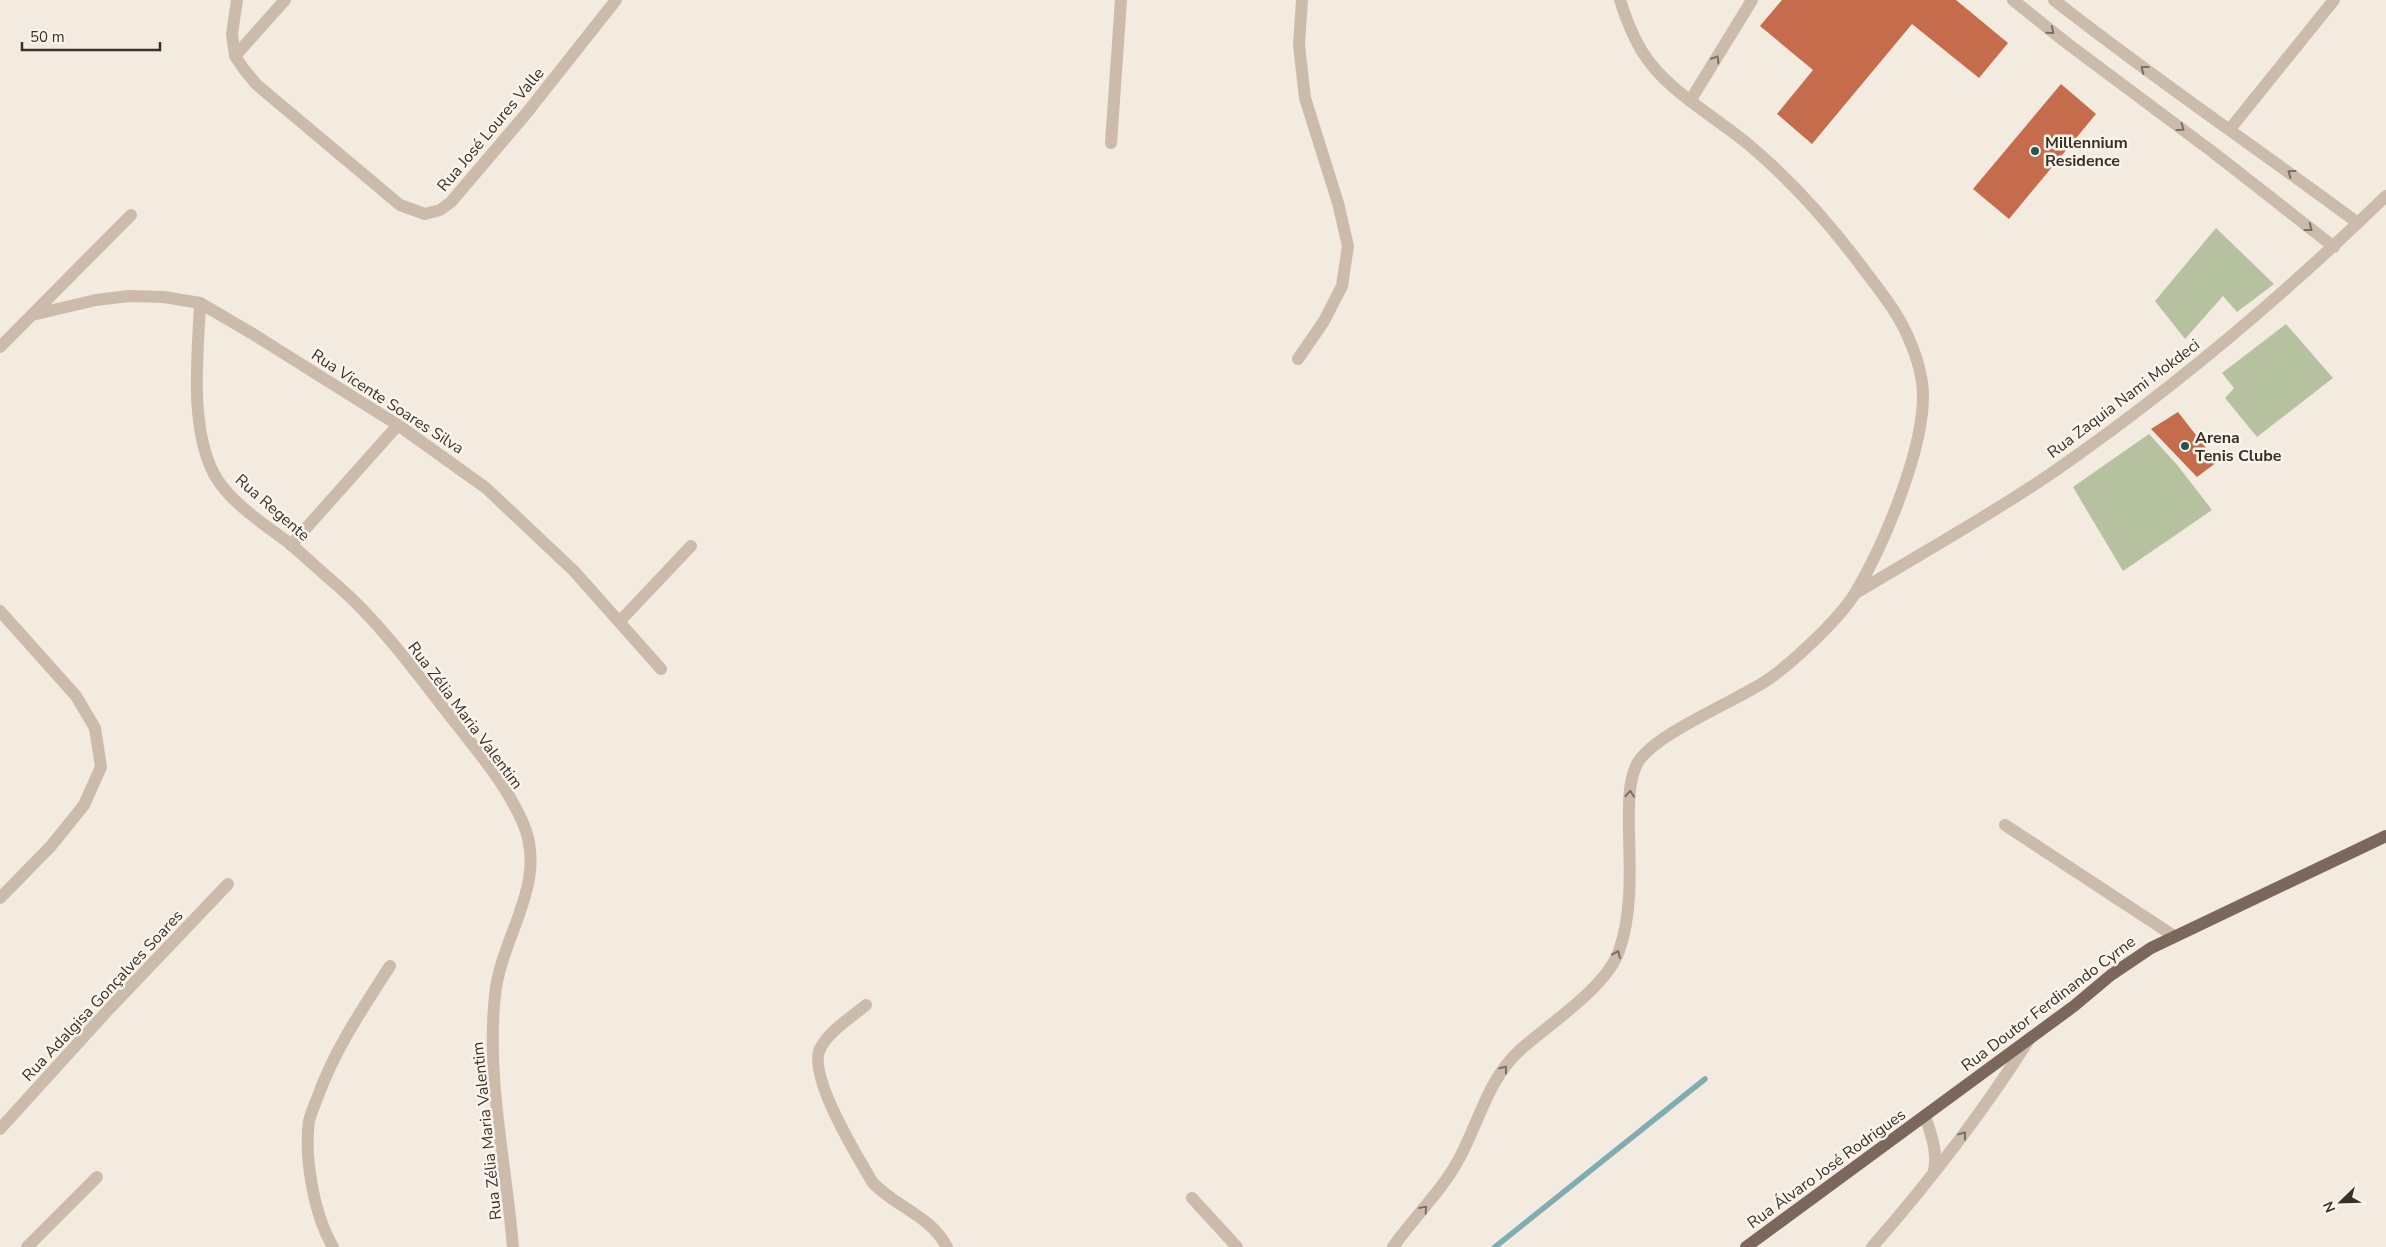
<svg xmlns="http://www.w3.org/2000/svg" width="2386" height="1247" viewBox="0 0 2386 1247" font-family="'Nunito Sans',sans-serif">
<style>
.green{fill:#b6c29f}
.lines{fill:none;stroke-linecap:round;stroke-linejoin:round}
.stream{stroke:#7fadb0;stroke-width:5.5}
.building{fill:#c56c4c}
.minor{stroke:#ccbbab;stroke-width:12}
.major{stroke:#7b675c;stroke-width:12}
.oneway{stroke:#7b6f64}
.poi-dot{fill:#20565b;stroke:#faf4ed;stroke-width:2}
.labels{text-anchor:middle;stroke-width:5;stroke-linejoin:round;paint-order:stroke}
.street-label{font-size:16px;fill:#39302a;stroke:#faf4ed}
.poi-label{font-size:16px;font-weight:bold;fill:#39302a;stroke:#faf4ed;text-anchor:start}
</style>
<rect width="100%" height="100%" fill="#f3eae0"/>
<!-- green -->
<g class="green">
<polygon points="2216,228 2274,284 2237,312 2223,296 2185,339 2155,301"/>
<polygon points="2286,324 2333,378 2257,437 2225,398 2234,388 2222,373"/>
<polygon points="2149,434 2178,466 2212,510 2123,571 2073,487"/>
</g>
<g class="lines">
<!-- stream -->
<polyline class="stream" points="1495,1247 1705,1079"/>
</g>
<!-- building -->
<g class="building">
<polygon points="1782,0 1956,0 2008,43 1979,78 1912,24 1812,144 1777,114 1813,70 1760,26"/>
<polygon points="2061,84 2096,114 2009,219 1973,189"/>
<polygon points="2178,412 2217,462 2197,477 2151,429"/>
</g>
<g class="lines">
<!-- minor -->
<g class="minor">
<polyline points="237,0 232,34 235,56 243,68 256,84 400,205 425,214 440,210 451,202 525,115 616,0"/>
<polyline points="2013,0 2068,44 2214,153 2334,247"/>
<path d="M2054,0C2153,78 2257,148 2358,223"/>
<polyline points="235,56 285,0"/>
<polyline points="1690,101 1752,0"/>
<polyline points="2230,129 2334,0"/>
<polyline points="1111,143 1121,0"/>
<path d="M200,303C198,356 189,425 214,474C230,503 263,523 289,543C306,557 321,572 338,586C381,624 415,671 450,716C476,749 506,784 523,823C549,883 501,936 495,995C486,1079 506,1163 513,1247"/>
<polyline points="32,315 96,300 129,296 164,297 200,303 253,334 398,425 486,488 574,571 661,669"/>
<polyline points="0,347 131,215"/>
<polyline points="1298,359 1324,321 1342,286 1348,246 1338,203 1305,98 1299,45 1302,0"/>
<polyline points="291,545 398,425"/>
<path d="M1856,593C1920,554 1987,517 2049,475C2169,392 2282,297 2386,196"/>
<polyline points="0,611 76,696 95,728 101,767 84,805 51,846 0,898"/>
<polyline points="620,621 691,546"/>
<polyline points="2005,825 2174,936"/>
<path d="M866,1005C852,1017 830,1030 821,1047C805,1072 858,1158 873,1183C897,1208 930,1215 947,1247"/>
<path d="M1925,1116C1931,1134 1938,1152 1934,1171"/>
<polyline points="0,1129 109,1009 228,884"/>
<polyline points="1192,1198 1237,1247"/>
<polyline points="27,1247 97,1177"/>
<path d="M333,1247C314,1215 304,1158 309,1121C311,1113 315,1104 318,1096C335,1049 363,1008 390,966"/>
<path d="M1393,1247C1414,1217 1441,1192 1459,1159C1479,1122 1488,1079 1520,1050C1549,1024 1606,988 1619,951C1632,914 1630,872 1629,833C1629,811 1627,784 1637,764C1653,734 1737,701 1769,679C1794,661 1842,617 1857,590C1885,542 1930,437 1922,382C1920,370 1916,355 1911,344C1901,317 1882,293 1865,271C1831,225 1792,181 1748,144C1718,119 1674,94 1651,64C1636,46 1627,22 1620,0"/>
<path d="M1872,1247C1930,1181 1983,1112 2030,1038"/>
</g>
<!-- major -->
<polyline class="major" points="1746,1247 2074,1006 2111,975 2151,948 2386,836"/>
</g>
<!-- one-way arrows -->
<defs><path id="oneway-chevron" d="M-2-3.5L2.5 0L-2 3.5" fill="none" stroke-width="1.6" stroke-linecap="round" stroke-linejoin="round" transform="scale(1.25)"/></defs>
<g class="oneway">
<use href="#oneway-chevron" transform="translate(2051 31) rotate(39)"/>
<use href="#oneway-chevron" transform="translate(1716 59) rotate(-58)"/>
<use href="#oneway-chevron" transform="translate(2144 69) rotate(-143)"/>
<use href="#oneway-chevron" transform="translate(2181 128) rotate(36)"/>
<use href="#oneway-chevron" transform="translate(2291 173) rotate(-144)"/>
<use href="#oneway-chevron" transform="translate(2309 228) rotate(38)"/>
<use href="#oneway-chevron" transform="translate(1630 794) rotate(-86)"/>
<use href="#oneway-chevron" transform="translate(1617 954) rotate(-66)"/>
<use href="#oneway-chevron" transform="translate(1504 1069) rotate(-53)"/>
<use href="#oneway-chevron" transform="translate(1963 1135) rotate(-53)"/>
<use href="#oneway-chevron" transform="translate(1424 1209) rotate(-49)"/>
</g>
<!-- markers -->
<g class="poi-dot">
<circle cx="2035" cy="151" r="5"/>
<circle cx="2185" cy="446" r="5"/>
</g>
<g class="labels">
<!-- street labels -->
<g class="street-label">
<text transform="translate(490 129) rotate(-50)" y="6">Rua José Loures Valle</text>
<text transform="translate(2123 398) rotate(-37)" y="6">Rua Zaquia Nami Mokdeci</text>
<text transform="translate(388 401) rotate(33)" y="6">Rua Vicente Soares Silva</text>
<text transform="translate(273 507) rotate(41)" y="6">Rua Regente</text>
<text transform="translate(466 715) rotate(53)" y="6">Rua Zélia Maria Valentim</text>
<text transform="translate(102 995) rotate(-47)" y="6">Rua Adalgisa Gonçalves Soares</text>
<text transform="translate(2048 1003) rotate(-37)" y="6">Rua Doutor Ferdinando Cyrne</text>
<text transform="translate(486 1131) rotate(-96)" y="6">Rua Zélia Maria Valentim</text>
<text transform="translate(1826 1168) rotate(-36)" y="6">Rua Álvaro José Rodrigues</text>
</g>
<!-- poi labels -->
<g class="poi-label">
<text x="2045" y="148">Millennium<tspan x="2045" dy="18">Residence</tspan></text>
<text x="2195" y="443">Arena<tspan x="2195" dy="18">Tenis Clube</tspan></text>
</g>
</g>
<!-- north arrow -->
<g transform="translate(2341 1202) rotate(247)" stroke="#faf4ed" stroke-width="4" paint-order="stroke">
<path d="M0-4L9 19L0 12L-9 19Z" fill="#39302a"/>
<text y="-8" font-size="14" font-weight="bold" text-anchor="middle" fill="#39302a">N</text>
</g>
<!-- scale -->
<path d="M22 42v8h138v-8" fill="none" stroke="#39302a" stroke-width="2.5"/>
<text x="30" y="42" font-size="15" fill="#39302a" stroke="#faf4ed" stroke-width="4" paint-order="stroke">50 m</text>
</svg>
